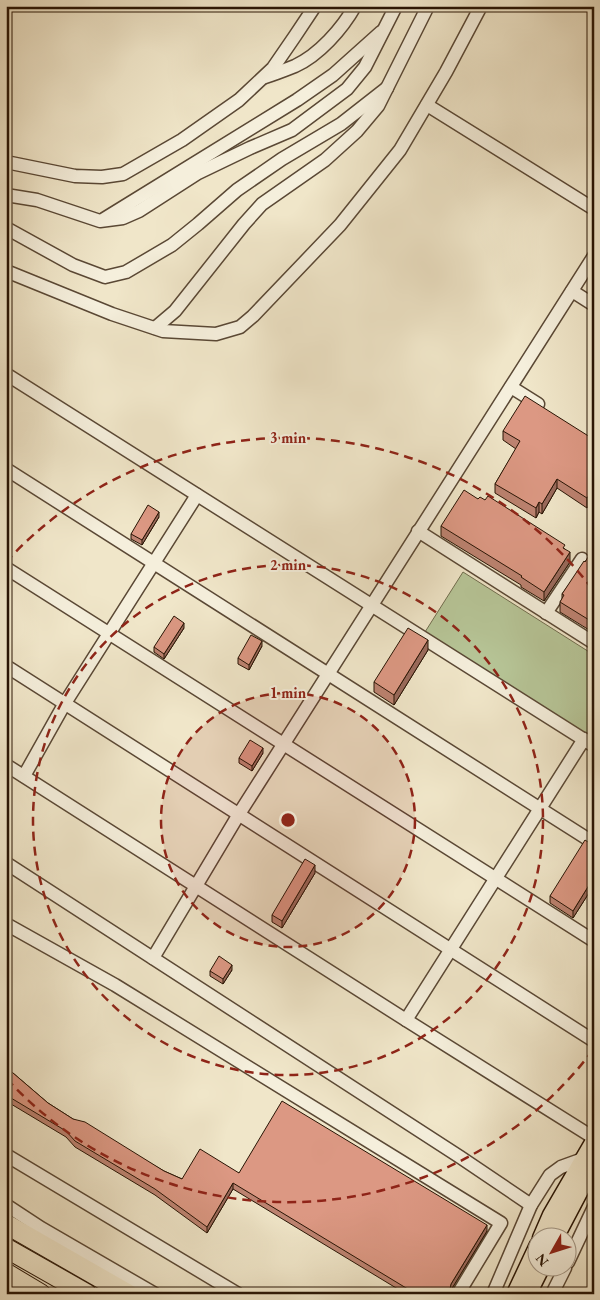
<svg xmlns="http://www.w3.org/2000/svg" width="600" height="1300" viewBox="0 0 600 1300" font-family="'EB Garamond',serif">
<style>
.green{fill:#b7c698;stroke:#706d4e}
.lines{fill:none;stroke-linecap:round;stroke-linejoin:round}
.minor-casing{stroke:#5a4835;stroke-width:15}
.major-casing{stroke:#281404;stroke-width:19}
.highway-casing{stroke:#281404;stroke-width:21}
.minor{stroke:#f5efdc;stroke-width:12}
.major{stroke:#f0e6c9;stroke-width:16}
.highway{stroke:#f0e6c9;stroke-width:19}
.wall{fill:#bd8371;stroke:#281404}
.shaded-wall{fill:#9a6a5c;stroke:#281404}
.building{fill:#dc9883;stroke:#281404}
.ring{fill:none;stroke:#8f2418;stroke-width:2.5;stroke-dasharray:9 6}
.centre{fill:#8f2418;stroke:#f5efdc;stroke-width:2.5}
.ring-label{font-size:15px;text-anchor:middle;font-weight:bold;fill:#8f2418;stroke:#f5efdc;stroke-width:4;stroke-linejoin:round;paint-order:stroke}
</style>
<rect width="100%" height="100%" fill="#f0e6c9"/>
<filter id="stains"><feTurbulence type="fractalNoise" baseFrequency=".004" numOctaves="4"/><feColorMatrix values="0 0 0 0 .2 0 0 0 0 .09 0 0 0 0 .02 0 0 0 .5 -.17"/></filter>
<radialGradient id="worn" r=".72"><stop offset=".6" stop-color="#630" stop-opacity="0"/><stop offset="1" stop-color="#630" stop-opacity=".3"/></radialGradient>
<!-- green -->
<polygon class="green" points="463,572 594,655 594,739 425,632"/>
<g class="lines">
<defs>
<g id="minor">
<path d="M265,77C275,74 285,70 295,66C319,55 342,29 355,6"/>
<polyline points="427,105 594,209"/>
<polyline points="6,162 75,176 102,177 123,174 182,140 239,100 273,68 295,36 315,6"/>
<polyline points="6,195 37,200 100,221 123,218 139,211 198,173 250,148 292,130 347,89 365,67 396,6"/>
<polyline points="104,219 297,100 333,75 381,32"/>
<polyline points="6,228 73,265 105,277 126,272 172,245 198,224 237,190 282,159 341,124 387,88"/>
<polyline points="6,271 112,314 163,331 216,334 240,327 253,316 340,225 400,150 446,72 481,6"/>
<polyline points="572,291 594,305"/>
<polyline points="155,328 175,311 244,224 262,204 325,160 357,131 378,106 428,6"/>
<polyline points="6,374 594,746"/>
<polyline points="511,387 538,404"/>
<polyline points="6,469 594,843"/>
<polyline points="418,531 594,643"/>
<polyline points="6,568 594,941"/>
<polyline points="546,613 582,559"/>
<polyline points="6,666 594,1041"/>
<polyline points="6,765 406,1020 594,1138"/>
<polyline points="24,776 65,703 197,495"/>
<polyline points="6,863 460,1157 531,1205"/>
<polyline points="6,924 115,985 501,1223 458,1294"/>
<polyline points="153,958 239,814 594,256"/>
<polyline points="406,1020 584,739"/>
<polyline points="6,1155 238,1294"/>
<polyline points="6,1205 41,1228 155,1294"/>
<polyline points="568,1262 594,1207"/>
<polyline points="493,1294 531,1205 550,1175 561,1167 583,1159"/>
<polyline points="552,1294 565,1268"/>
</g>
<g id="major">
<polyline points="541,1238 551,1215 594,1141"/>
<polyline points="555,1238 594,1164"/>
<polyline points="515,1294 538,1245"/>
<polyline points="528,1294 541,1268"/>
</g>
<g id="highway">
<polyline points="6,1224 128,1294"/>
<polyline points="6,1248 87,1294"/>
<polyline points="6,1273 41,1294"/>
</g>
</defs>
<!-- minor casing -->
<use href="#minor" class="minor-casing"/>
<!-- major casing -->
<use href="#major" class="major-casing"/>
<!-- highway casing -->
<use href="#highway" class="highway-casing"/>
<!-- minor -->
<use href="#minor" class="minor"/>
<!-- major -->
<use href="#major" class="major"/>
<!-- highway -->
<use href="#highway" class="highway"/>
</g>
<!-- wall -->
<g class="wall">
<polygon points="503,431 590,437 594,438 594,498 587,508 557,488 542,514 539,512 536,518 495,493 495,484 516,449 503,440"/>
<polygon points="478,499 565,549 570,562 544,601 521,587 521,585 441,536 441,526"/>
<polygon points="159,517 142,545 131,539 131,534"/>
<polygon points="594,548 594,633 560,612 560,602 562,599 562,594 585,562"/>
<polygon points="184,628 164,659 154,652 154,647"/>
<polygon points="262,646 249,670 238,664 238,658"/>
<polygon points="428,650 394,705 374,692 374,682"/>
<polygon points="263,753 252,771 239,763 239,758"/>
<polygon points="594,846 594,885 573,918 550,903 550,896"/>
<polygon points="315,873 282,928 272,922 272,915"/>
<polygon points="232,970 223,984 210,976 210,971"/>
<polygon points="6,1067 48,1103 73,1119 164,1171 182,1179 239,1173 487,1231 451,1290 450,1294 406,1294 233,1189 207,1233 155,1195 75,1147 66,1137 6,1101"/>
</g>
<!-- shaded-wall -->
<g class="shaded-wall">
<polygon points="557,479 557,488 542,514 542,504"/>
<polygon points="594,488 594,498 587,508 587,498"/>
<polygon points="539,502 539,512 536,518 536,508"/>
<polygon points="159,512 159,517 142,545 142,540"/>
<polygon points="570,552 570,562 544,601 544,592"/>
<polygon points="184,623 184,628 164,659 164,654"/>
<polygon points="428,640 428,650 394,705 394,695"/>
<polygon points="262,641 262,646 249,670 249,665"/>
<polygon points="263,748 263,753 252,771 252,766"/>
<polygon points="315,865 315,873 282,928 282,921"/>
<polygon points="594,877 594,885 573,918 573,911"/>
<polygon points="232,965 232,970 223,984 223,979"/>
<polygon points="233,1183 233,1189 207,1233 207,1227"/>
<polygon points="487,1225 487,1231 451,1290 450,1294 447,1294 451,1284"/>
</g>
<!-- building -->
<g class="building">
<polygon points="525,396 590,437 594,438 594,488 587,498 557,479 542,504 539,502 536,508 495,484 520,441 503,431"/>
<polygon points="464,490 478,499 480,497 485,500 488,496 565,545 563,548 570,552 544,592 521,577 522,576 441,526"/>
<polygon points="148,505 159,512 142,540 131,534"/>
<polygon points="594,548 594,623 560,602 564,595 562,594 584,561 585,562"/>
<polygon points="174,616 184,623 164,654 154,647"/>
<polygon points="408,628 428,640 394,695 374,682"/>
<polygon points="251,635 262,641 249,665 238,658"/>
<polygon points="250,740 263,748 252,766 239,758"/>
<polygon points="585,840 594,846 594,877 573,911 550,896"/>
<polygon points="305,859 315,865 282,921 272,915"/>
<polygon points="219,956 232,965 223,979 210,971"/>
<polygon points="6,1067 48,1103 73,1119 85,1122 164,1171 182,1179 200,1149 239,1173 282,1101 487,1225 451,1284 450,1289 447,1294 416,1294 233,1183 207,1227 155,1189 75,1141 66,1131 6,1095"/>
</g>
<!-- distance rings -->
<circle cx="288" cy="820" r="127" fill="#8f2418" fill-opacity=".12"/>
<g class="ring">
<circle cx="288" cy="820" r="127"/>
<circle cx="288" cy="820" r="255"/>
<path d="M593 1050A382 382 0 0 1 6 1078M6 562A382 382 0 0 1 593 590"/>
</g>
<circle cx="288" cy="820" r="8" class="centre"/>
<g class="ring-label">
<text x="288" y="443">3 min</text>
<text x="288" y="570">2 min</text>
<text x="288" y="698">1 min</text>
</g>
<!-- margin -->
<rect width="600" height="1300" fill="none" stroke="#f0e6c9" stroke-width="25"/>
<rect x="8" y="8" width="585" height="1285" fill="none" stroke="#281404" stroke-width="2.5"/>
<rect x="12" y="12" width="575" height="1275" fill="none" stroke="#281404"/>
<!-- north arrow -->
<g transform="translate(552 1252) rotate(231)"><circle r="24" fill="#f5efdc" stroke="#a39786"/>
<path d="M0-4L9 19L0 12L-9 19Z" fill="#8f2418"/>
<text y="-8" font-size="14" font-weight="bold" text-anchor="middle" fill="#281404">N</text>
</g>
<rect width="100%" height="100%" filter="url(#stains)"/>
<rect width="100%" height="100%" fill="url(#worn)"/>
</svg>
